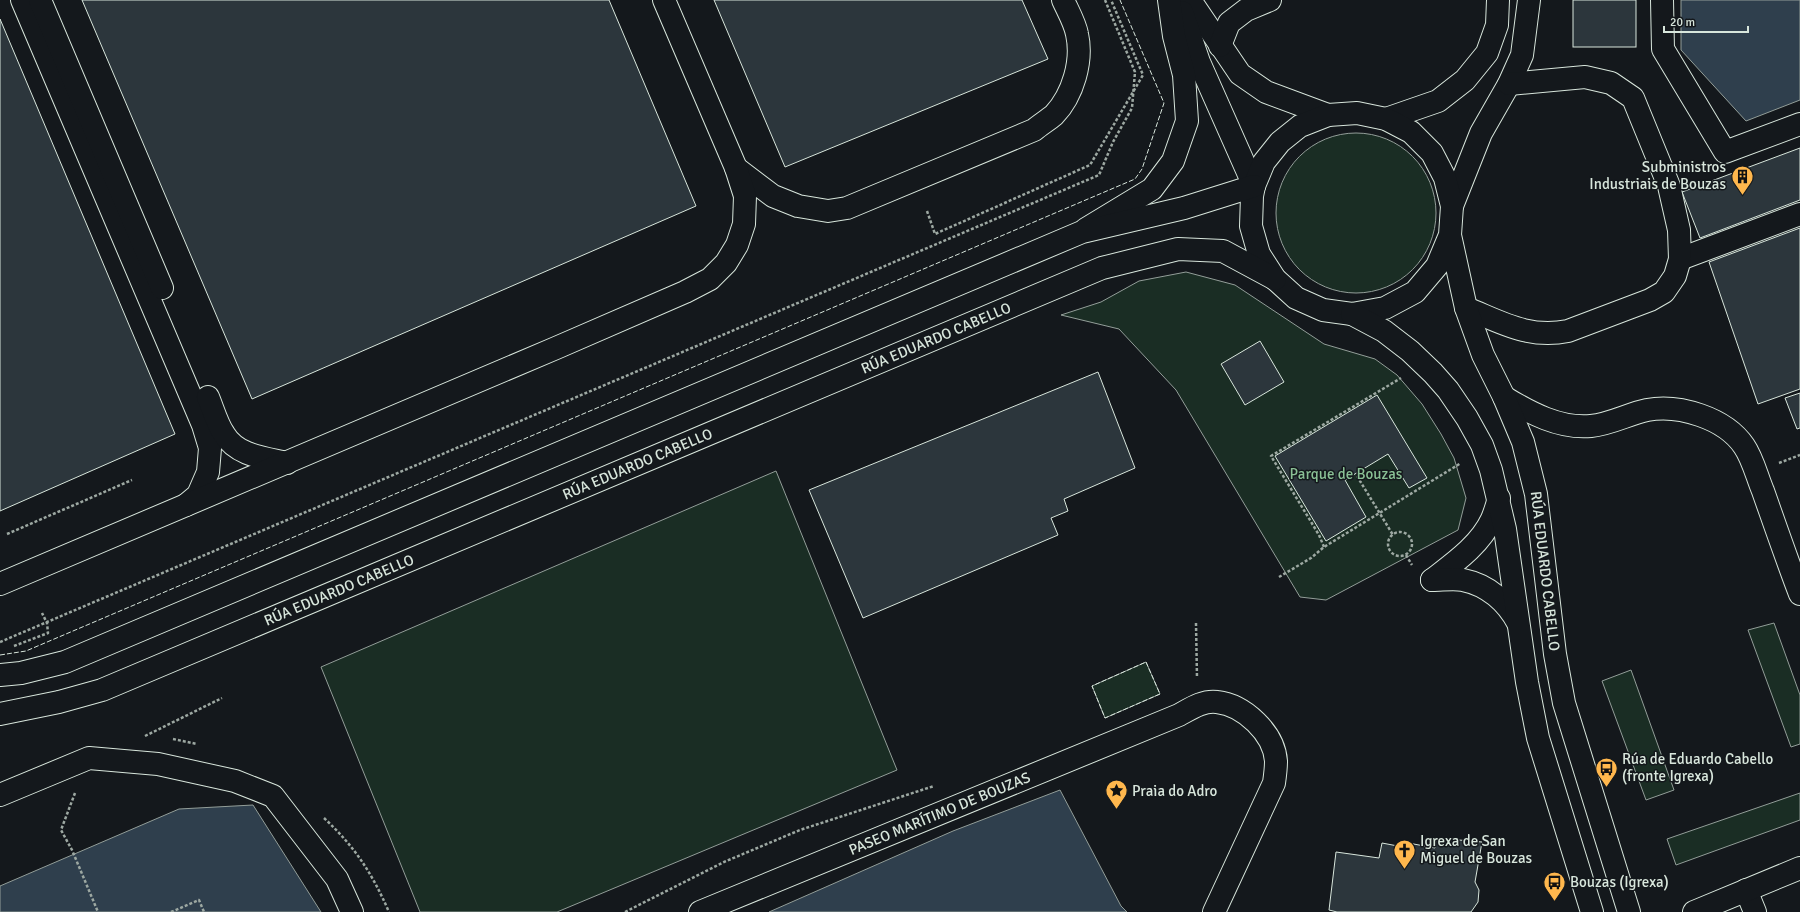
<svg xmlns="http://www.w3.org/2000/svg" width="1800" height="912" viewBox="0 0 1800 912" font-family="Signika,sans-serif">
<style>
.green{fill:#1a2d24;stroke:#939e99}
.water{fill:#2f3f4d;stroke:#939e99}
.building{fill:#2c363c;stroke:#d8e6dc}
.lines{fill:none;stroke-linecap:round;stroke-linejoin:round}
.minor-casing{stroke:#d8e6dc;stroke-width:24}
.major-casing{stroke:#d8e6dc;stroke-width:24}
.path{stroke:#9da8a2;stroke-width:2.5;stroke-dasharray:3 2;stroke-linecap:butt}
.minor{stroke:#14181c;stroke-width:22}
.major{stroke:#14181c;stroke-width:22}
.fence{stroke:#d8e6dc;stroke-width:1;stroke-dasharray:5 2;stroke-linecap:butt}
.labels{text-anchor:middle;stroke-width:3;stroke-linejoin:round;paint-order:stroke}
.poi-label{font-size:15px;fill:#d8e6dc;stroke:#14181c;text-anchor:start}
.street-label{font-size:15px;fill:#d8e6dc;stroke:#14181c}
.park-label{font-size:15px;fill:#8ac095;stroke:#14181c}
</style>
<rect width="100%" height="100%" fill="#14181c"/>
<!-- green -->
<g class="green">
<circle cx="1356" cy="213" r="80"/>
<polygon points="1186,272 1235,285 1324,344 1375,359 1397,375 1422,404 1441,434 1454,458 1466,498 1458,530 1326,600 1300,597 1176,390 1119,329 1061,315 1101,302 1139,281"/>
<polygon points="776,471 897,770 557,912 420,912 321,667"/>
<polygon points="1774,623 1800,695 1800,744 1791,747 1748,630"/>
<polygon points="1146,662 1160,694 1105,718 1092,686"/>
<polygon points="1631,670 1674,790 1646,800 1602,681"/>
<polygon points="1800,793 1800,820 1676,865 1667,839"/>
</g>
<!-- water -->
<g class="water">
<polygon points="1681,0 1800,0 1800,100 1746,121 1681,50"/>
<polygon points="1060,790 1121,906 1127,912 769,912 953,831"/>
<polygon points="253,805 321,912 0,912 0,886 179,809"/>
</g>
<!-- building -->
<g class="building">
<polygon points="82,0 609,0 696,206 252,399"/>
<polygon points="714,0 1022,0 1048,59 785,167"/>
<rect x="1573" y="0" width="63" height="47"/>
<polygon points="0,19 175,434 0,511"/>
<polygon points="1800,148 1800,200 1700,238 1682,192"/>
<polygon points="1800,228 1800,389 1758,404 1709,262"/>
<polygon points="1260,341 1284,382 1245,405 1221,364"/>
<polygon points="1098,372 1135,468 1064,499 1068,511 1051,518 1058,535 863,618 809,490"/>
<polygon points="1800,393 1800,428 1797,429 1785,398"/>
<polygon points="1377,395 1427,478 1409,488 1388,454 1345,480 1366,517 1326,541 1275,456"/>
<polygon points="1436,838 1482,842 1475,882 1479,890 1478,902 1471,912 1337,912 1329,910 1336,852 1379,858 1382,843 1403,847 1403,842 1435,848"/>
</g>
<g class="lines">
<defs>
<g id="minor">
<polyline points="22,0 203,425 210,448 208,472 198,495 186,505"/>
<polyline points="40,0 162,288"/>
<polyline points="1190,0 1240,74 1266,92 1328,115"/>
<polyline points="1662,0 1663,49 1725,152 1800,124"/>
<polyline points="1182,12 1199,62 1254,186"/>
<polyline points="1220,46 1229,23 1246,10 1270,0"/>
<polyline points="1386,119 1438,101 1465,80 1487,53 1497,25 1498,0"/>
<path d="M736,168L773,196L798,206L828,211L847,208L1034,130C1040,125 1048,120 1054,115C1073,95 1083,61 1077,34C1075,23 1068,11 1063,0"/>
<polyline points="1452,206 1481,133 1509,84 1522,55 1529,0"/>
<polyline points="1086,229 1152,189 1173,161 1187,121 1184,75 1174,36 1169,0"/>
<polyline points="1680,259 1800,214"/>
<path d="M1466,308C1501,322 1528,339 1568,331L1650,300L1664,292L1675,276L1680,259L1679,230L1669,186L1633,98L1611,83L1585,77L1509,84"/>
<path d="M208,397C213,409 217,424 224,434C237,456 265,458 287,463"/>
<path d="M1504,397C1530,413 1560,429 1591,426C1611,424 1628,414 1647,410C1679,404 1725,418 1744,446C1753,459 1757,477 1763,491C1775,525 1787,560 1800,594"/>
<path d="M1432,580C1454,563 1480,545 1492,519C1495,512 1497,505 1499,498"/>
<path d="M1432,580C1442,580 1454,578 1463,580C1488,585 1507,602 1518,623"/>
<polyline points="0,584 556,348 685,292 710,279 726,263 737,245 744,224 745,196 736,168 664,0"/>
<polyline points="0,795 89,758 158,764 235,781 273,796 337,879 352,912"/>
<polyline points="1746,890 1755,912"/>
<path id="s1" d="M700,912L1179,715C1190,709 1203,700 1217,702C1244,705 1274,733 1276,761C1276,768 1275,776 1274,783L1214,912"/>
<polyline points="1694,912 1800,868"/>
</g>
<g id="major">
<path id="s2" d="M1450,235L1437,266L1415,292L1385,308L1352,314L1323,310L1296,298L1275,279L1259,254L1251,226L1252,196L1254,186L1264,162L1280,142L1300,126L1328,115L1357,113L1386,119L1411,132L1432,153L1445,178L1452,206L1450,235L1466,308L1483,355L1504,397L1523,442L1536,494L1555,654L1564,703L1629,912"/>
<polyline points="1352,314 1384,331 1410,351 1433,373 1448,390 1467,418 1482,445 1491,470 1505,529 1527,682 1538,738 1592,912"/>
<polyline points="0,675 21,673 65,662 1082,232 1184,208 1254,186"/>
<path id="s3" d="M0,714L59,702L102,690L1102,268L1178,249L1223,251L1275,279"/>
</g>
</defs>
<!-- minor casing -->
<use href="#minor" class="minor-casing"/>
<!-- major casing -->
<use href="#major" class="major-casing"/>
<!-- path -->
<g class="path">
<polyline points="927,211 935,234 1090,165 1143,75 1111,0"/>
<polyline points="1779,463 1800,455"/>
<polyline points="1357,476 1393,535"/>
<circle cx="1400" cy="544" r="12"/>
<polyline points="7,534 132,480"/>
<polyline points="1324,547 1319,535 1271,456 1401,378"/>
<polyline points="1406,555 1412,565"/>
<polyline points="1279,577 1311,558 1324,547 1461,463"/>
<polyline points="1196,623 1197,678"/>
<polyline points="0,642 1099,175 1113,142 1132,108 1135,72 1105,0"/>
<polyline points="14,646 48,633 47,623 42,613"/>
<polyline points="145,736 222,698"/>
<polyline points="173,739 197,744"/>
<polyline points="75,793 61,830 72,850 98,912"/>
<path d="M324,818C355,847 372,873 389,912"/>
<polyline points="171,912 199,900 204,912"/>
<polyline points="625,912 724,862 800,830 934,786"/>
</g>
<!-- minor -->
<use href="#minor" class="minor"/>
<!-- major -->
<use href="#major" class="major"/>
<!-- fence -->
<g class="fence">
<polyline points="0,655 26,651 1135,179 1142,169 1164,103 1120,0"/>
<polygon points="1146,662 1160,694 1105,718 1092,686"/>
</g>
</g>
<!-- icons -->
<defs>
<symbol id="building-pin" viewBox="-11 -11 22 30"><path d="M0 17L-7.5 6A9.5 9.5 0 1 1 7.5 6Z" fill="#ffb74d" stroke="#14181c"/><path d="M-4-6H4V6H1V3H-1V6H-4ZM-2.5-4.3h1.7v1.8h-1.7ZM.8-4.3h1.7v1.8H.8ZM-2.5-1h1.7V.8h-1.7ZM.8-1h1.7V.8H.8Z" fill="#111"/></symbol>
<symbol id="bus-pin" viewBox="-11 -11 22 30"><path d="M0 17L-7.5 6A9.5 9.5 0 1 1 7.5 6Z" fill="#ffb74d" stroke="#14181c"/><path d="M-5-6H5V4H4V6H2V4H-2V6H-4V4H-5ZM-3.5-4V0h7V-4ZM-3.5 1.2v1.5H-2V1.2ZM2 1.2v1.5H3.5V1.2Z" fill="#111"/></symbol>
<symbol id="sight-pin" viewBox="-11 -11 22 30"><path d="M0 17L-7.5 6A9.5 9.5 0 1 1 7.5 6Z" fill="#ffb74d" stroke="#14181c"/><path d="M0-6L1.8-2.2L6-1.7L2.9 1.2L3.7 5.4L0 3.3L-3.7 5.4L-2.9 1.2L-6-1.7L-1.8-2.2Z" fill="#111"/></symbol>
<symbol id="church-pin" viewBox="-11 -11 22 30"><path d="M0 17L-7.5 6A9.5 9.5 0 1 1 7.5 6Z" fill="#ffb74d" stroke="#14181c"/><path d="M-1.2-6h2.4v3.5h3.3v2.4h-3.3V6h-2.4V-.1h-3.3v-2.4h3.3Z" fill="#111"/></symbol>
</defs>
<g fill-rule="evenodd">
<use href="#building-pin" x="1730" y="164" width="25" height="34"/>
<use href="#bus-pin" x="1594" y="756" width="25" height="34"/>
<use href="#sight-pin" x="1104" y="778" width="25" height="34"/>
<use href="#church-pin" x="1392" y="838" width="25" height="34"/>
<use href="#bus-pin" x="1542" y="870" width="25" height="34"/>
</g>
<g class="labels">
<!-- poi labels -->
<g class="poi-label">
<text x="1726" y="172" text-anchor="end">Subministros<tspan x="1726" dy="17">Industriais de Bouzas</tspan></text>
<text x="1622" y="764">Rúa de Eduardo Cabello<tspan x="1622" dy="17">(fronte Igrexa)</tspan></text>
<text x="1132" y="796">Praia do Adro</text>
<text x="1420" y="846">Igrexa de San<tspan x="1420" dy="17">Miguel de Bouzas</tspan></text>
<text x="1570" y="887">Bouzas (Igrexa)</text>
</g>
<!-- street labels -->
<g class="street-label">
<text dy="5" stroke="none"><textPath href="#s3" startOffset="1010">RÚA EDUARDO CABELLO</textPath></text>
<text dy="5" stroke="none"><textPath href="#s3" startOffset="686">RÚA EDUARDO CABELLO</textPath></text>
<text dy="5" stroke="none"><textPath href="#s2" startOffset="983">RÚA EDUARDO CABELLO</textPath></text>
<text dy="5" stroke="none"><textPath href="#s3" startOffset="362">RÚA EDUARDO CABELLO</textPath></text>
<text dy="5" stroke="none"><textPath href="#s1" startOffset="259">PASEO MARÍTIMO DE BOUZAS</textPath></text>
</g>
<!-- park labels -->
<g class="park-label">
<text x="1346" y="479">Parque de Bouzas</text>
</g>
</g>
<!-- scale -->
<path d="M1664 26v6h84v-6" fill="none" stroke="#d8e6dc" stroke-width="2"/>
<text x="1670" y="26" font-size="12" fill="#d8e6dc" stroke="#14181c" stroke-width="3" paint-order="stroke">20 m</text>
</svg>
